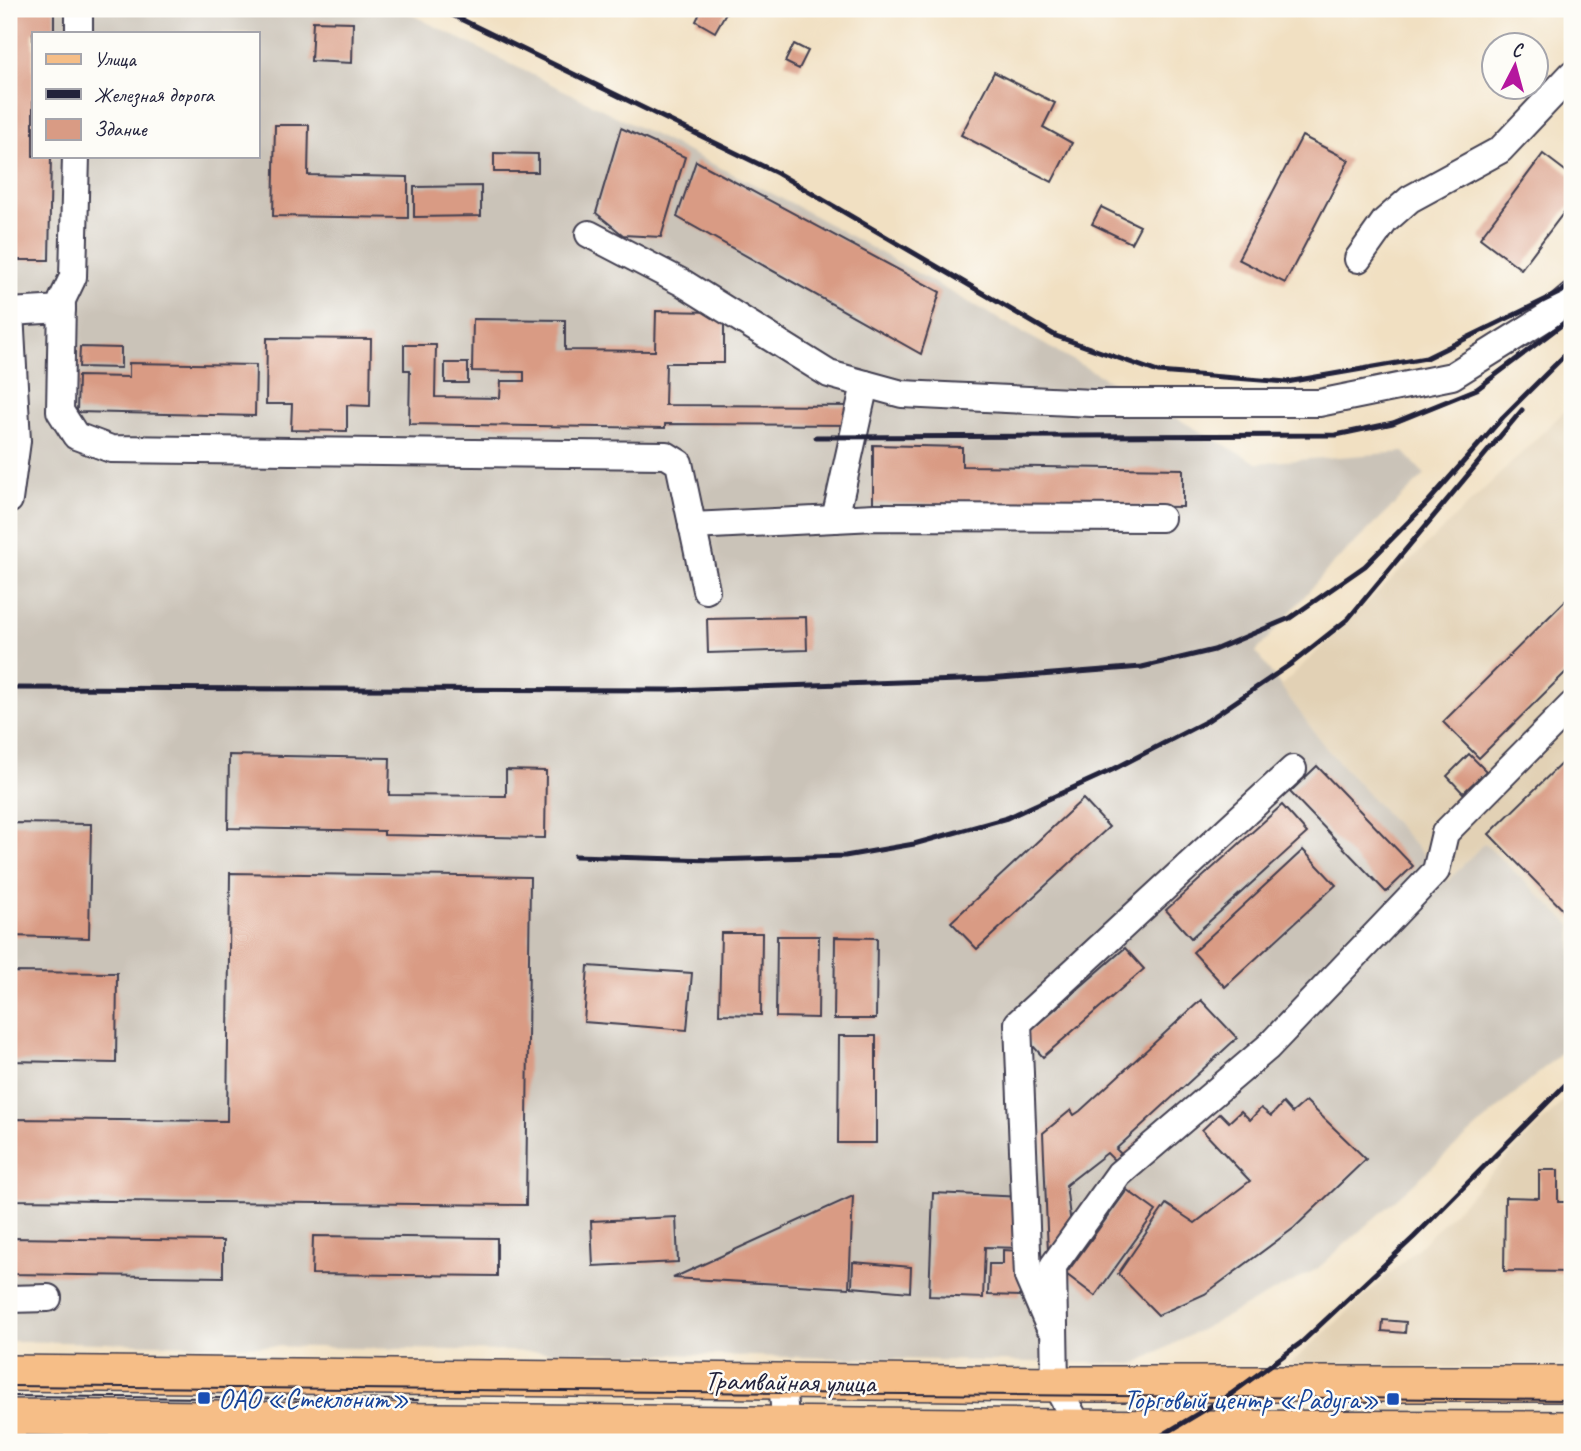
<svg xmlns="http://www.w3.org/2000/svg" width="1581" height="1451" viewBox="0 0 1581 1451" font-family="Caveat,sans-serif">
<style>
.built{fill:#e2d1b5}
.industrial{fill:#cac3b8;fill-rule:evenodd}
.building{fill:#d99b84}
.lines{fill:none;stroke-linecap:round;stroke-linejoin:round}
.minor-casing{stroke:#413e4f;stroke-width:30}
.major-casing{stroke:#413e4f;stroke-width:38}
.minor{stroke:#fff;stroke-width:26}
.major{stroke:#f6be87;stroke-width:35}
.tram{stroke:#22223b;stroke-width:2}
.rail{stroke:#22223b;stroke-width:5}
.transit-dot{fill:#1a4fb4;stroke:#fdfcf7;stroke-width:2.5}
.labels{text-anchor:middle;stroke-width:5;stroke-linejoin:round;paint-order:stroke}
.street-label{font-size:28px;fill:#22223b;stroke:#fdfcf7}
.transit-label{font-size:28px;fill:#164399;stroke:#fdfcf7;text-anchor:start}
</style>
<rect width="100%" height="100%" fill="#fdfcf7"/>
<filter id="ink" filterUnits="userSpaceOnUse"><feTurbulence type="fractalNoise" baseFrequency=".0143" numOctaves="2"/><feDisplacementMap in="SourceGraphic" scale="14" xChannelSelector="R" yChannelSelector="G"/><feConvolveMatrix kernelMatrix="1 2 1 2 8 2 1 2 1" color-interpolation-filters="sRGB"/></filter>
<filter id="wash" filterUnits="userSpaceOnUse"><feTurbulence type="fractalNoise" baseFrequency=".00686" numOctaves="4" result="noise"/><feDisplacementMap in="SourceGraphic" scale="28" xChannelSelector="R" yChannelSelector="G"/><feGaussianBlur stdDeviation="1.57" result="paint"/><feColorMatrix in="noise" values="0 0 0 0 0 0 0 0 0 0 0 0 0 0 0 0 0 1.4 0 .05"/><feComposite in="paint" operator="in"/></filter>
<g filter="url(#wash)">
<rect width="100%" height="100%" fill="#f1e0c2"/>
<!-- built -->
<g class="built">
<polygon points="1572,404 1572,926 1484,843 1448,881 1326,748 1281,686"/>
<polygon points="1572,1092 1572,1369 1289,1365 1420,1246"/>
</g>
<!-- industrial -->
<path class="industrial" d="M9,9H400L791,203L1257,463L1404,452L1425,475L1329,568L1256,652L1326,748L1448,881L1484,843L1572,926V1043L1317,1269L1135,1364L9,1341ZM33,33H257V156H33Z"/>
<g id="blocks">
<!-- building -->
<g class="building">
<polygon points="9,9 54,9 54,33 33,33 33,156 51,156 49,260 9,260"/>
<polygon points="702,9 728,9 715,32 696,21"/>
<polygon points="313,21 353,22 352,63 311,61"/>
<polygon points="794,44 808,51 799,69 785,62"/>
<polygon points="994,72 1055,103 1043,127 1072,143 1052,182 961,135"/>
<polygon points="275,125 309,125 308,175 408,177 408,218 273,216"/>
<polygon points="621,128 685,157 661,237 623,235 596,213"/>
<polygon points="1302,136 1349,160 1285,283 1238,259"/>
<polygon points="494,153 538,154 538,172 494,172"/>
<polygon points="1543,154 1572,176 1572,210 1568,207 1521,269 1480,238"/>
<polygon points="696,161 940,292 921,354 677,217"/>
<polygon points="481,186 481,216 414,217 414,187"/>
<polygon points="1101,207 1140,226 1131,243 1092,224"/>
<polygon points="656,311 716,312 724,321 724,363 666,363 665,405 865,406 865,425 665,424 665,428 409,424 410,370 404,370 404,345 436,345 435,397 500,398 501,381 524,381 524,372 472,371 473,319 565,320 565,350 655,351"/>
<polygon points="267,338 371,339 370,406 347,405 347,431 291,430 292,404 266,404"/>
<polygon points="80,347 121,348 121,368 79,367"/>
<polygon points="129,363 256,365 255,416 77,412 78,376 129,377"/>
<rect x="445" y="363" width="23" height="20"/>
<polygon points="873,445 962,447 962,466 1183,469 1183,507 873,503"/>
<polygon points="1572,594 1572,666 1479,758 1443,722"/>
<polygon points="806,617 807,650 708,653 707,619"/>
<polygon points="1572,753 1572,919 1489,834"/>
<polygon points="1469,754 1486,771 1463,793 1447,776"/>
<polygon points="229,755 390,758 389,795 506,796 506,770 546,771 545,838 384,835 384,831 228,828"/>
<polygon points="1317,766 1413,866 1386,892 1290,792"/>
<polygon points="1083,799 1109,827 977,949 951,922"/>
<polygon points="1282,805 1307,833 1191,938 1166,910"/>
<polygon points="9,823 91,824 89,938 9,936"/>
<polygon points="1303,850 1336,885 1225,987 1193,952"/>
<polygon points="230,873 530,877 526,1205 9,1200 9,1119 227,1121"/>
<polygon points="721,933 762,933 761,1015 719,1014"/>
<polygon points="777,936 819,936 818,1018 776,1017"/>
<polygon points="835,937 877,938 876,1019 834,1019"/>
<polygon points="1125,948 1144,969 1043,1057 1024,1036"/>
<polygon points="588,966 692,973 687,1030 584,1022"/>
<polygon points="9,972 117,973 116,1063 9,1061"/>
<polygon points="1201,1000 1237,1038 1116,1149 1122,1155 1173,1110 1183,1119 1116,1162 1107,1153 1066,1185 1071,1225 1048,1252 1043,1133 1071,1110 1074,1115 1080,1111"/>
<polygon points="839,1036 876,1036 876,1143 838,1143"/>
<polygon points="1306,1101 1366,1159 1294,1228 1205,1294 1158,1315 1118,1274 1166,1204 1195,1223 1250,1181 1202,1130 1220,1113 1229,1122 1241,1111 1250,1120 1261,1108 1271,1116 1283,1103 1292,1113"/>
<polygon points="1539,1170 1558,1170 1558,1202 1572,1202 1572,1272 1504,1271 1505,1197 1539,1198"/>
<polygon points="1127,1190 1156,1211 1095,1296 1066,1274"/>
<polygon points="933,1193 1024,1197 1022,1248 985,1247 983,1298 929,1296"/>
<polygon points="853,1196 849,1288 673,1278"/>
<polygon points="676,1217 678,1262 593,1266 591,1221"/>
<polygon points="313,1236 497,1238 497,1276 312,1274"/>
<polygon points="9,1238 223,1241 223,1277 9,1274"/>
<polygon points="1003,1250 1021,1251 1020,1296 988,1295 989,1264 1003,1264"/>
<polygon points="853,1262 911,1267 910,1292 852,1287"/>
<polygon points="1383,1320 1406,1322 1405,1333 1382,1331"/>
</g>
</g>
</g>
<g filter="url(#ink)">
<use href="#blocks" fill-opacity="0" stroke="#413e4f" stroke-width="2"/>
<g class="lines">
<defs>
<g id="minor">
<polyline points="79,33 79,9"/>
<polyline points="76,156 73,277 62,300 60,411 76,436 111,449 666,455 679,463 706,590"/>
<polyline points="589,234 683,283 829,374 902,394 1092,403 1319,403 1452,376 1548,316 1572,296"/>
<polyline points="1358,259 1385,221 1410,199 1500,150 1572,74"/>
<polyline points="9,312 62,309"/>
<polyline points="9,500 17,441 10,312"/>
<polyline points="835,519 865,384"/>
<polyline points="692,526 875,517 1161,518"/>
<polyline points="9,1299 48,1298"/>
<polyline points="1049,1326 1028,1277 1018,1023 1293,769"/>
<polyline points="782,1381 787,1442"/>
<polyline points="1082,1441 1079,1427 1055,1384 1053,1266 1119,1174 1268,1047 1436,871 1445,833 1572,705"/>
</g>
<g id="major">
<polyline points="9,1373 1055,1384 1572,1384"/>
<polyline points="9,1417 1174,1428 1572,1429"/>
</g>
</defs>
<!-- minor casing -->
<use href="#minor" class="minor-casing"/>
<!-- major casing -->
<use href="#major" class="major-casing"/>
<!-- minor -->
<use href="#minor" class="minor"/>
<!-- major -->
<use href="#major" class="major"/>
<!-- tram -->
<g class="tram">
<polyline points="9,1386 1572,1400"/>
<polyline points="9,1396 418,1400"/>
</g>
<!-- rail -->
<g class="rail">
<polyline points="440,9 777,173 1056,336 1158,372 1287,382 1426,358 1561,292 1572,283"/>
<polyline points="816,437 1336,435 1393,423 1477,389 1572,317"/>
<polyline points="9,688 671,690 988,679 1142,667 1214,650 1290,618 1365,566 1428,502 1503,417 1572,348"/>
<polyline points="575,856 713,860 845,856 914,844 1007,818 1112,770 1207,721 1291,664 1348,619 1522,410"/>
<polyline points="1145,1442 1156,1439 1231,1394 1302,1342 1414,1237 1572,1078"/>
</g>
</g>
</g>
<!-- markers -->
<g class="transit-dot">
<rect x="197" y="1391" width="14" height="14" rx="3.5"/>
<rect x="1386" y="1392" width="14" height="14" rx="3.5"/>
</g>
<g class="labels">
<!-- street labels -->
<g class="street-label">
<text transform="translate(790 1381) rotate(1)" y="10">Трамвайная улица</text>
</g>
<!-- transit labels -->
<g class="transit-label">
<text x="218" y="1408">ОАО «Стеклонит»</text>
<text x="1379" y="1409" text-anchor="end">Торговый центр «Радуга»</text>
</g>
</g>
<!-- margin -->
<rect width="1581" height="1451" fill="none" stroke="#fdfcf7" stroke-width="35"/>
<!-- legend -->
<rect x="32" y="32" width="228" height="126" fill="#fdfcf7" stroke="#a5a5ac" stroke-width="2"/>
<rect x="46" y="54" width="35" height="10" fill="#f6be87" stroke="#a5a5ac" stroke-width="2"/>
<text x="94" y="66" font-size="21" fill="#22223b">Улица</text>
<rect x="46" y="89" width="35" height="10" fill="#22223b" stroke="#a5a5ac" stroke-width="2"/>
<text x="94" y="102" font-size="21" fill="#22223b">Железная дорога</text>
<rect x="46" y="119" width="35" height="21" fill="#d99b84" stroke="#a5a5ac" stroke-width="2"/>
<text x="94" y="136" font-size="21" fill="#22223b">Здание</text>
<!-- north arrow -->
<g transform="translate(1515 66) rotate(6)"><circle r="33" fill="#fdfcf7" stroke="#a5a5ac" stroke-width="2"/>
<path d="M0-5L12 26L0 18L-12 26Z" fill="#b5179e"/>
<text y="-10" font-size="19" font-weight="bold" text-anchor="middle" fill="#22223b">С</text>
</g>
</svg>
